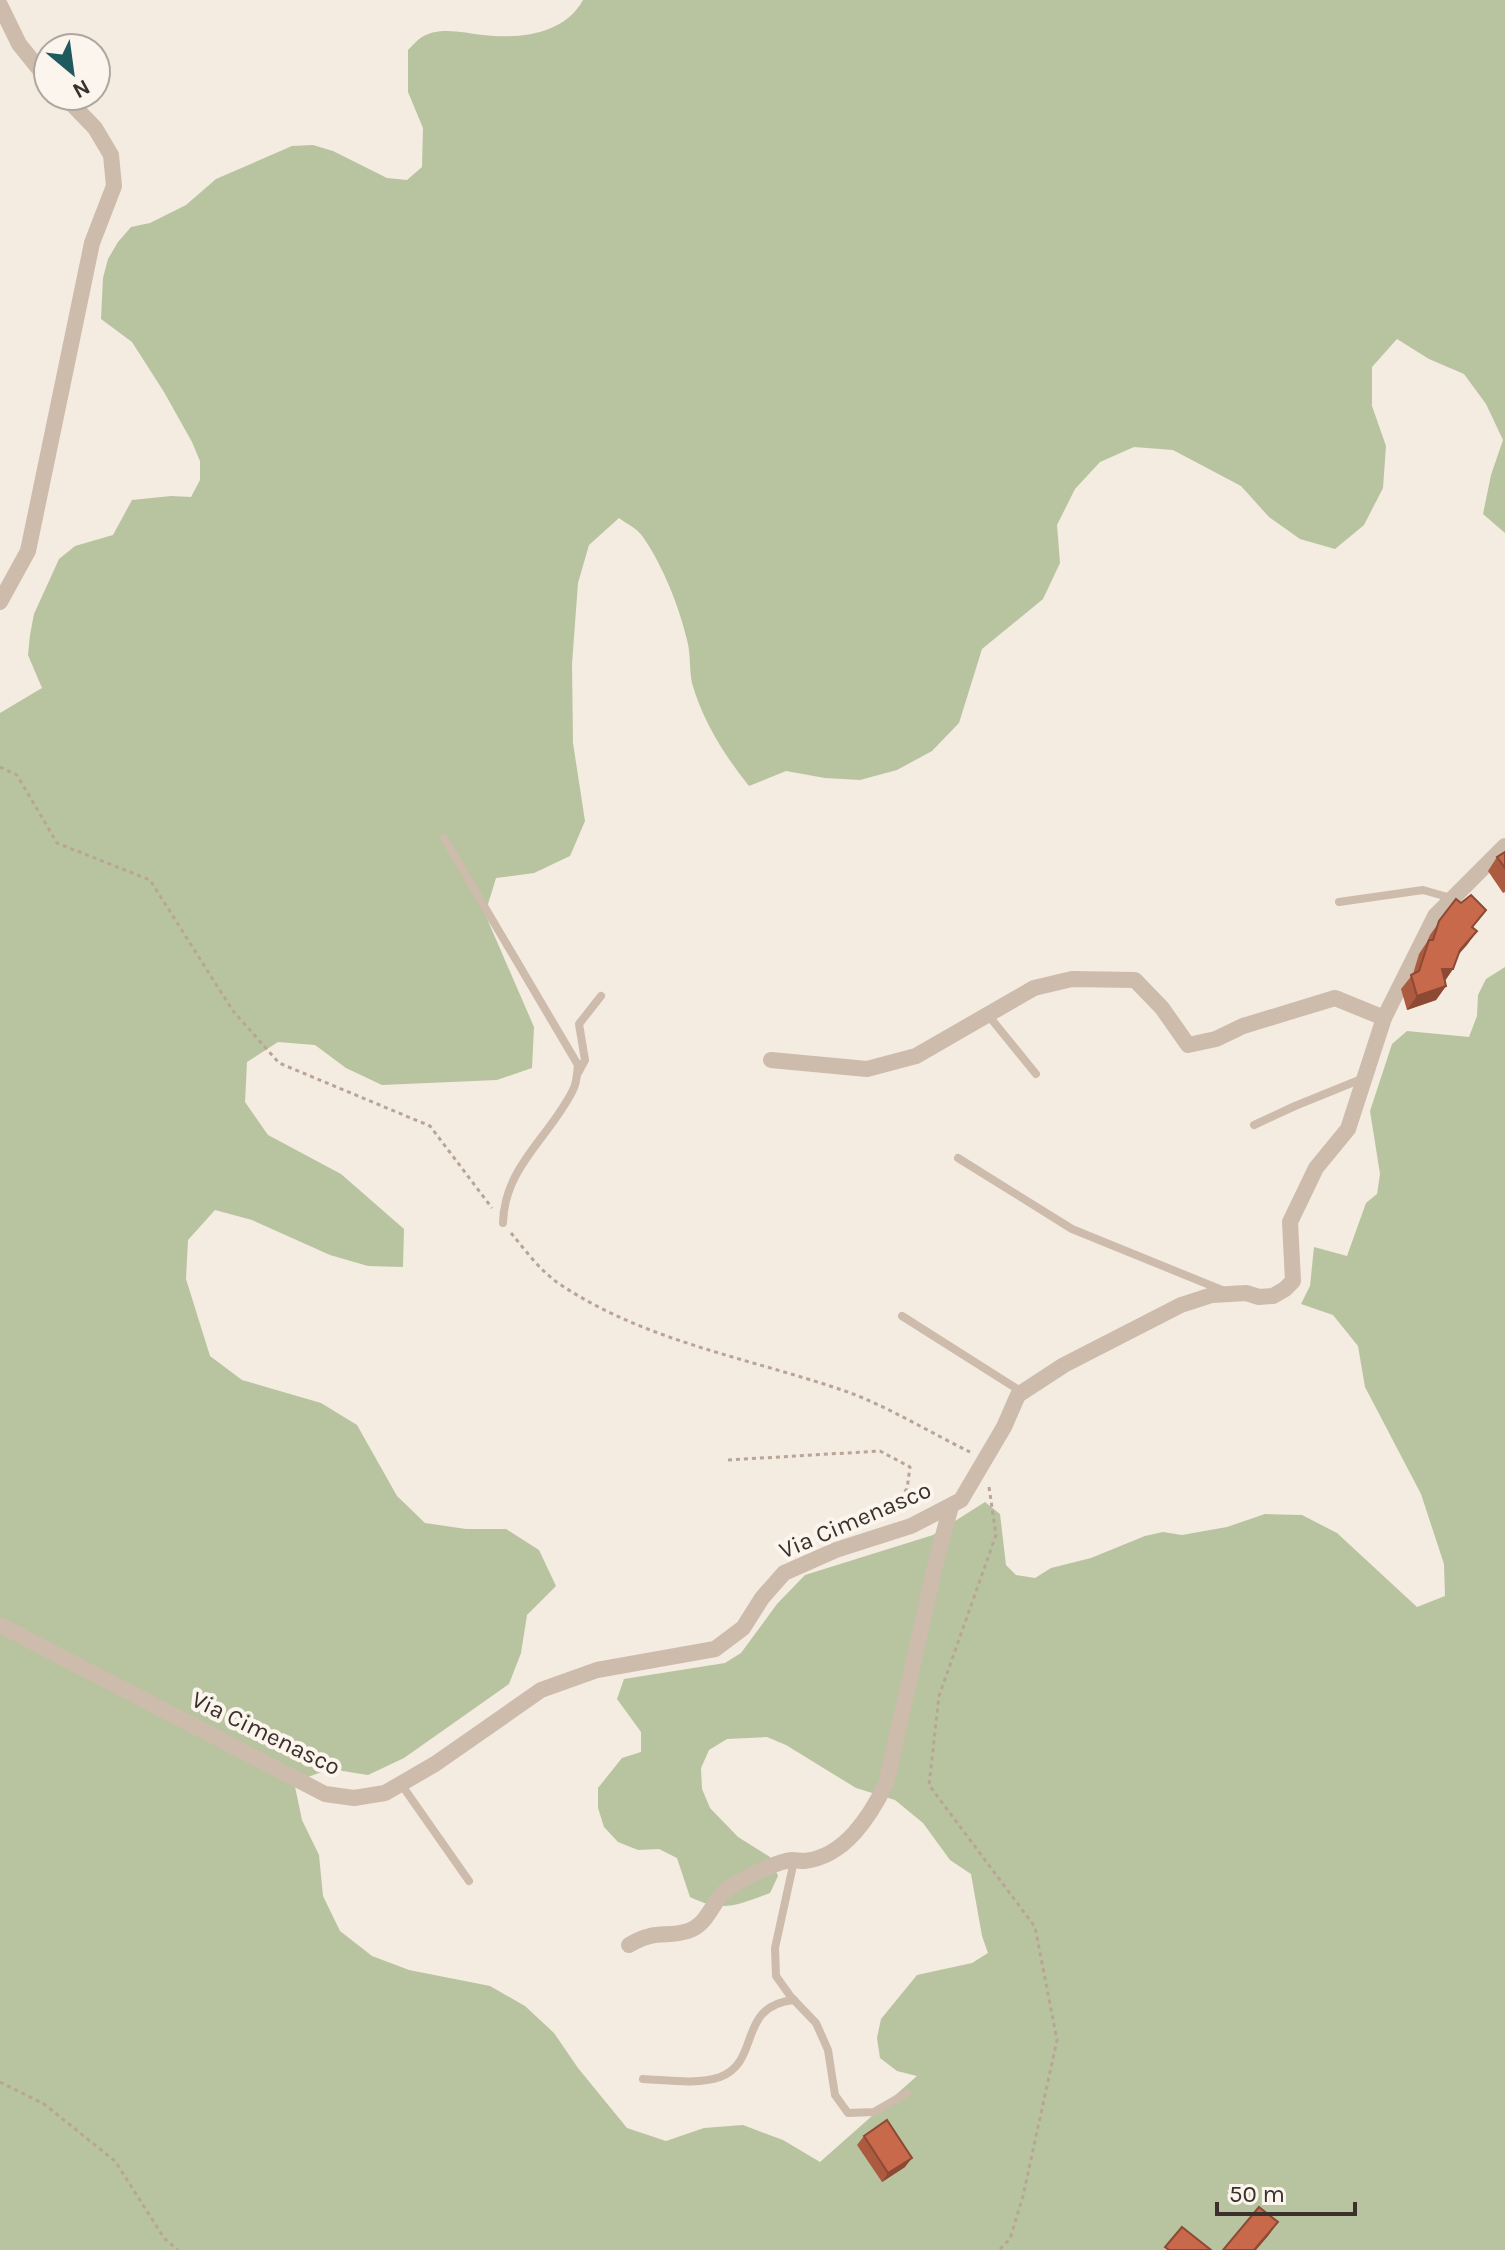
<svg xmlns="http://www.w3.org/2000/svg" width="1505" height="2250" viewBox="0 0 1505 2250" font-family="Karla,sans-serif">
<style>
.green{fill:#b8c4a0}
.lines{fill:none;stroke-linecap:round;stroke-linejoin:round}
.path{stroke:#b9a596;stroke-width:3;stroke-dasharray:4 4;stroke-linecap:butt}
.service{stroke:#cdbbac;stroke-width:8}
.minor{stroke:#cdbbac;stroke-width:16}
.wall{fill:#ac5a40}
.shaded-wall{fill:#8c4a34}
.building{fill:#c8694b;stroke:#8c4a34;stroke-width:2}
.labels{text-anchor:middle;stroke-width:8;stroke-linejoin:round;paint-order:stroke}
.street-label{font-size:24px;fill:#3b302b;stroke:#fbf5ee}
</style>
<rect width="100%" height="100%" fill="#f4ebe1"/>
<!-- green -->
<path class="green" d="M583,0H1505V533L1483,514L1491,475L1503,440L1486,404L1464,374L1429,359L1397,339L1372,367V406L1386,446L1383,488L1364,525L1335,549L1300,539L1269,517L1241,486L1173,450L1134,447L1100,462L1075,489L1057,525L1060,563L1043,599L982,649L959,723L932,751L897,770L860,780L825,778L786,771L749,786C725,756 703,722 692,683C689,669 691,654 687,640C679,606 663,566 643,537C638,529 627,524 619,518L589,545L578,583L572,664L573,743L585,821L570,856L534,873L496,878L485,914L534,1027L532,1068L497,1080L382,1085L346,1068L315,1045L278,1042L247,1062L245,1102L268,1135L341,1174L404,1229L403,1267L368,1266L330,1255L252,1220L215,1210L188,1240L186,1279L210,1356L242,1380L321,1403L357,1425L397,1496L425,1523L466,1529H506L539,1550L556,1586L527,1615L521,1653L509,1684L404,1758L368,1775L330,1769L294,1782L302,1820L319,1855L323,1896L340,1931L372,1956L409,1970L490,1986L525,2006L554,2033L578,2068L627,2128L666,2141L704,2128L743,2125L783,2140L820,2162L917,2076L897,2071L880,2058L877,2038L881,2019L917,1975L972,1963L988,1953L982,1936L971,1874L950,1860L923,1823L895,1800L856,1788L786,1745L767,1737L727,1739L709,1750L701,1768L702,1789L710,1808L738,1837L770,1857L778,1876L770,1893C737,1905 723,1913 690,1897L677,1858L659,1849L638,1850L618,1842L604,1827L598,1808V1788L622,1758L641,1752V1732L617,1699L624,1679L725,1663L741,1653L777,1604L805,1575L933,1535L985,1502L1000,1514L1006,1565L1016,1575L1035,1578L1051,1568L1091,1558L1145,1536L1163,1532L1182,1535L1227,1527L1265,1514L1302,1515L1337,1533L1417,1607L1445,1596L1444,1564L1421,1494L1365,1387L1358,1346L1333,1315L1301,1304L1310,1286L1314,1247L1347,1256L1366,1203L1377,1194L1380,1174L1370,1111L1392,1044L1407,1031L1469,1037L1477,1016L1478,995L1486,979L1505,967V2250H0V713L42,688L28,655L30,635L34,614L59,559L75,546L113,535L132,500L171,496L191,497L200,480V461L192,442L164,392L132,342L101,319L103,278L108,259L118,242L131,227L150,223L186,205L216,179L292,146L313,145L333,151L387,178L407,180L422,167L423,128L408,92V50C412,46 417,40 422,37C440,26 464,33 483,35C519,39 564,35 583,0Z"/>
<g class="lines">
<!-- path -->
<g class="path">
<polyline points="0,767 17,775 57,843 150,880 233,1011 279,1063 430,1126 492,1208"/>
<path d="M511,1233C526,1251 541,1272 561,1285C647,1342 749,1358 845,1391C885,1405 931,1433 970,1452"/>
<polyline points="728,1460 880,1451 910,1467 907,1489 877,1518"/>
<polyline points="989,1487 996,1535 939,1696 929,1785 1035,1927 1057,2040 1023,2196 1010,2239 999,2250"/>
<polyline points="0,2082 44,2104 115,2161 164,2238 178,2250"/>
</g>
<!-- service -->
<g class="service">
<path d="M444,838L578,1065C577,1073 577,1083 573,1090C550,1137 504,1167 503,1223"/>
<polyline points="1339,902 1423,890 1451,898"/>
<polyline points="988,1015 1036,1074"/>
<polyline points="578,1073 585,1060 579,1024 601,996"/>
<polyline points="1254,1125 1295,1106 1364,1078"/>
<polyline points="958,1158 1072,1229 1222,1290"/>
<polyline points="902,1316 1022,1392"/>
<polyline points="401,1784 469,1881"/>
<polyline points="794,1861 775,1948 776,1976 791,1997 816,2023 828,2050 835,2095 848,2113 874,2112 907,2093"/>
<path d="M643,2079C667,2080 697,2085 720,2077C762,2061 736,2006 794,2000"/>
</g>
<!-- minor -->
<g class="minor">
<polyline points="0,5 19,44 48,80"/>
<polyline points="0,602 28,551 92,243 114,186 111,155 95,128 64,96"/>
<polyline points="771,1060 867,1069 916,1056 1034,988 1072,979 1135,980 1162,1008 1188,1045 1216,1039 1243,1026 1335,998 1384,1018"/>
<polyline points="0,1625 325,1794 354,1798 385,1793 435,1764 541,1690 597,1670 715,1649 743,1628 762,1598 784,1573 836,1550 911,1526 961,1500 1004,1427 1018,1395 1064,1365 1181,1305 1212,1295 1246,1293 1259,1297 1273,1296 1285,1289 1293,1281 1290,1222 1316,1168 1348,1129 1384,1018 1435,916 1505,846"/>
<path d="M629,1945C655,1929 666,1938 688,1931C708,1924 711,1904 725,1891C737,1881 777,1861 792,1860C795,1860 801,1861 804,1861C845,1857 870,1816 886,1784L936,1562L951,1506"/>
</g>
</g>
<!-- wall -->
<g class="wall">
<polygon points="1505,852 1505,892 1503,893 1488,871 1497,857"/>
<polygon points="1456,899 1461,903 1473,928 1477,931 1458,955 1453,969 1445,981 1446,986 1436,1000 1407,1010 1401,989 1413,974 1419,954 1427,942 1430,935"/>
<polygon points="864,2136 905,2167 882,2182 857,2145"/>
</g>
<!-- shaded-wall -->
<g class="shaded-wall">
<polygon points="1477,931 1467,945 1450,964 1460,950"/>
<polygon points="1442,969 1453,969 1443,983"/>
<polygon points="1446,986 1436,1000 1407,1010 1417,996"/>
<polygon points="912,2158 905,2167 882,2182 888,2173"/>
<polygon points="1278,2222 1268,2236 1256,2250 1254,2250"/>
</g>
<!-- building -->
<g class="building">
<polygon points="1505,852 1505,868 1497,857"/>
<polygon points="1471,895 1486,910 1472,927 1477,931 1460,950 1453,969 1442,969 1446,986 1417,996 1411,975 1419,971 1429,940 1433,940 1439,921 1456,899 1461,903"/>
<polygon points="887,2120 912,2158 888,2173 864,2136"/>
<polygon points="1259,2207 1278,2222 1254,2250 1223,2250"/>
<polygon points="1182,2227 1211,2250 1169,2250 1165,2247"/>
</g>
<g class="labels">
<!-- street labels -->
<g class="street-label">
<text transform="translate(855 1520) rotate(-23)" y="8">Via Cimenasco</text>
<text transform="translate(266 1733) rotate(26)" y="8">Via Cimenasco</text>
</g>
</g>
<!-- north arrow -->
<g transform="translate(72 72) rotate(151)"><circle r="38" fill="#fbf5ee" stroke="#aea6a0" stroke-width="2"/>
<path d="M0-6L14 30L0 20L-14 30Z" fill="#1f5a5e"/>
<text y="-12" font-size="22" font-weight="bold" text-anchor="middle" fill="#3b302b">N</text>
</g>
<!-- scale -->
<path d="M1217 2202v12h138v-12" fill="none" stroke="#3b302b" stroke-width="4"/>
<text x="1229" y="2202" font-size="24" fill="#3b302b" stroke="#fbf5ee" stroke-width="6" paint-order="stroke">50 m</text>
</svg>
